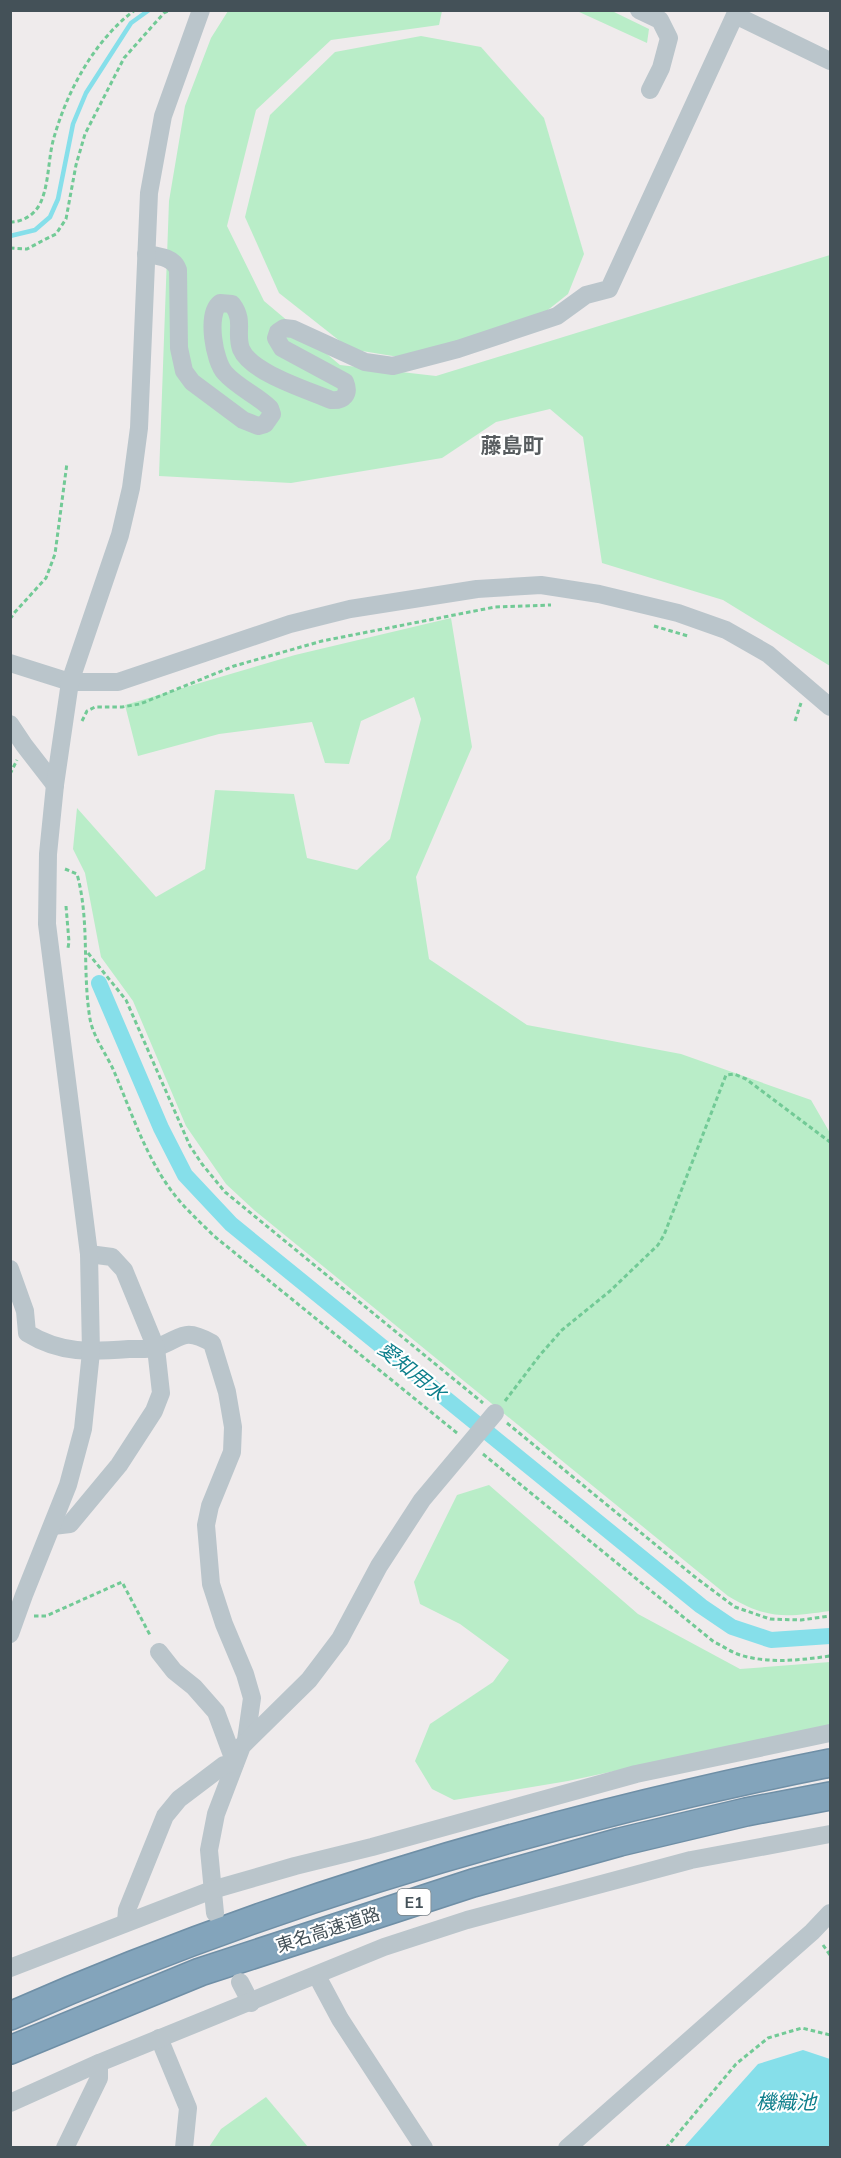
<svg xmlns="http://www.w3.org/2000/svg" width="841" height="2158" viewBox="0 0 841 2158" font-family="Mulish,'Noto Sans JP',sans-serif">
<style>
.green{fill:#b9edc8}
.water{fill:#86dfea}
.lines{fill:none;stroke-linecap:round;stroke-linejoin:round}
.stream{stroke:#86dfea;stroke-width:4.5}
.canal{stroke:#86dfea;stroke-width:16}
.highway-casing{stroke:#6f8fa6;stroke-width:30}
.path{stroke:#72ca96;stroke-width:3;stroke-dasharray:4.5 3;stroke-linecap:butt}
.minor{stroke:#bac5cb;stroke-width:18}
.highway{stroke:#83a4bb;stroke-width:27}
.labels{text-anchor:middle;stroke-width:4.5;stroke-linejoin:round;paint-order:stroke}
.shield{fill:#fff;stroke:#7c858a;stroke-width:1.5}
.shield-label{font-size:16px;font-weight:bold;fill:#445158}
.street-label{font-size:18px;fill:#445158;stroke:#fff}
.water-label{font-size:20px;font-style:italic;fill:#0e7f8c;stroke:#fff}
.quarter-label{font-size:21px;font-weight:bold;fill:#585d60;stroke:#fff}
</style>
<rect width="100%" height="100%" fill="#efebec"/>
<!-- green -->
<g class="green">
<polygon points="228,11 442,11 439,25 331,40 256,110 227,226 264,301 340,365 436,376 830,255 830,666 723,600 602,563 583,437 550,409 496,422 442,458 291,483 159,476 169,201 185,106 211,38"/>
<polygon points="577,11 612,11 649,29 647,43"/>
<polygon points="421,36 481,47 544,118 584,254 568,294 539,317 429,362 350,349 279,293 245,217 270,115 335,52"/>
<path d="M451,618L472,747L416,877L429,959L527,1025L681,1054L811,1100L830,1133V1611C786,1617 768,1620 728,1596L254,1210L226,1184L186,1126L133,1001L101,957L85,873L73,849L77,808L156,897L205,869L215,790L294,794L307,858L357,870L390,839L421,719L414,697L361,721L349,764L325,763L312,722L219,734L138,756L125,705L295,655Z"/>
<polygon points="489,1485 638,1614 740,1669 830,1662 830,1725 568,1781 454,1800 432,1789 415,1761 430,1724 493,1682 509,1660 460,1624 420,1604 414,1582 457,1495"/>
<polygon points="266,2097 308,2147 209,2147 221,2129"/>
</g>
<!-- water -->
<polygon class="water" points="803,2050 830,2059 830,2147 684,2147 758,2064"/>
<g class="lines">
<!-- stream -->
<polyline class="stream" points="10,236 35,230 50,217 58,199 73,124 86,93 131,23 149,10"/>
<!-- canal -->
<polyline class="canal" points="99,983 161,1128 185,1175 231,1224 701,1606 732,1627 771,1640 830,1636"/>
<defs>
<g id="highway">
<path d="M10,2016C273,1900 549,1819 830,1763"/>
<polyline points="10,2050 200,1972 473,1883 620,1842 746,1812 830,1796"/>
</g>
</defs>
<!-- highway casing -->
<use href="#highway" class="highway-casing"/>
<!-- path -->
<g class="path">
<path d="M10,222C23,222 34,215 40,204C49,185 48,161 53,141C66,93 94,40 135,10"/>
<polyline points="10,248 27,249 42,241 56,234 66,219 76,165 85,134 124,58 164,13 170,10"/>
<polyline points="10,619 15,612 46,578 55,554 67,463"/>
<polyline points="654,626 688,636"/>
<polyline points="82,721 87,711 95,707 122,707 140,704 234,666 322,641 495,607 551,605"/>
<polyline points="795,721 801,703"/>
<polyline points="10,774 17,760"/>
<path d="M65,869L77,874C90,921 82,971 90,1019C93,1036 106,1054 113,1069C130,1108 143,1150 168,1186C181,1205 198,1220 214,1236L457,1433"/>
<polyline points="66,906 69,942 68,948"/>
<polyline points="88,953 126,1000 190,1146 202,1164 225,1192 483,1403"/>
<polyline points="505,1401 540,1355 562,1330 610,1291 658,1245 664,1235 726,1075 734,1074 746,1079 830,1142"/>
<polyline points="507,1423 695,1577 735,1607 770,1619 801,1620 830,1616"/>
<path d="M483,1454L714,1642C723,1646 731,1652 740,1655C770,1664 801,1660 830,1656"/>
<polyline points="34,1616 46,1616 122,1582 151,1637"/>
<polyline points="823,1945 830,1955"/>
<polyline points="666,2148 736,2064 768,2038 802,2028 830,2035"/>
</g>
<!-- minor -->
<g class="minor">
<polyline points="639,10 660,20 669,38 661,68 650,90"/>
<path d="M146,254C158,256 174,257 178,270L179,348L184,371L192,382L243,420L258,426L265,424L272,414L270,408C257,395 237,387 225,373C214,361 206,314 220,303L232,304C245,321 235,332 241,349C251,373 308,390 331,400C344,401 350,394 345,382L282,348L276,338L278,332L284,328L293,329L365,362L393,366L458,349L557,316L586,295L609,289L735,15L830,61"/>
<polyline points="10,663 70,682 118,682 290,624 350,609 477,589 541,585 599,594 678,613 726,630 768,654 830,707"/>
<polyline points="10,724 24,745 55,785"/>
<path d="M10,1269L25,1311L27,1333C61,1354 91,1352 129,1349C138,1349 149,1350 157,1347C182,1339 182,1326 212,1343L227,1392L233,1427L232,1452L210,1506L206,1525L211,1584L224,1624L245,1674L252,1698L246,1740"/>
<polyline points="53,1526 70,1524 119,1465 154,1411 161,1393 156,1348 124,1270 112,1257 89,1254"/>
<polyline points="10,1634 24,1595 68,1485 83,1429 91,1352 89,1254 47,924 48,854 55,785 70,682 120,535 131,488 139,428 149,193 163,116 201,10"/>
<polyline points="215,1913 209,1850 216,1814 242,1746 309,1680 340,1639 379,1566 422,1500 495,1413"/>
<polyline points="126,1922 127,1910 165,1816 179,1799 224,1765 235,1763 216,1712 194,1687 174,1671 159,1652"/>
<polyline points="10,1968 212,1890 295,1866 372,1847 636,1774 830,1733"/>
<polyline points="317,1976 340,2019 424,2148"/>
<polyline points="240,1982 251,2003"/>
<polyline points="159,2038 188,2108 184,2148"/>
<polyline points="10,2103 99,2063 384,1947 467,1920 691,1860 830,1834"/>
<polyline points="65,2148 99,2078 99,2063"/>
<polyline points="567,2148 812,1932 830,1913"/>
</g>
<!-- highway -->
<use href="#highway" class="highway"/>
</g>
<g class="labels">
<!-- shield labels -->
<rect class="shield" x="397.5" y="1889" width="33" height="26" rx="4.5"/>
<g class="shield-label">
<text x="414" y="1908">E1</text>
</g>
<!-- street labels -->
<g class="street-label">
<text transform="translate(328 1930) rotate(-18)" y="6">東名高速道路</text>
</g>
<!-- water labels -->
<g class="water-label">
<text transform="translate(412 1371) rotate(39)" y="7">愛知用水</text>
<text x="786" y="2109">機織池</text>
</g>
<!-- quarter labels -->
<g class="quarter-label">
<text x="512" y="453">藤島町</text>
</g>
</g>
<!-- border -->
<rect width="841" height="2158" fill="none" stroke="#445158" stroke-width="24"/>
</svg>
